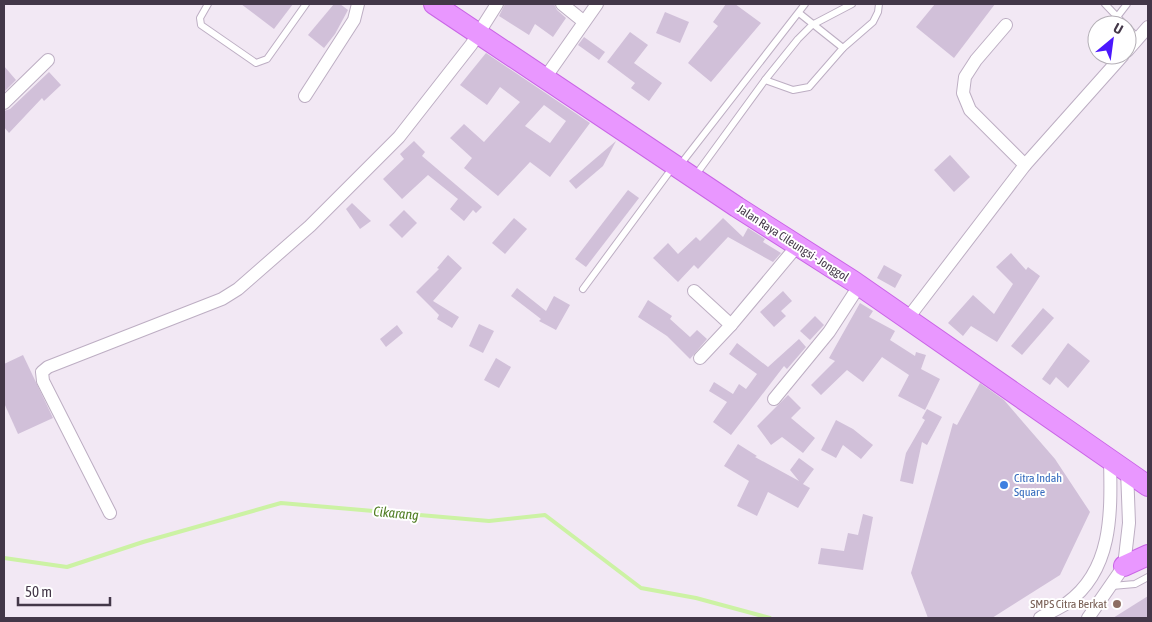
<svg xmlns="http://www.w3.org/2000/svg" width="1152" height="622" viewBox="0 0 1152 622" font-family="'Asap Condensed',sans-serif">
<style>
.lines{fill:none;stroke-linecap:round;stroke-linejoin:round}
.stream{stroke:#ccf2a4;stroke-width:4}
.building{fill:#d1c0d9;fill-rule:evenodd}
.lane-casing{stroke:#bdaec3;stroke-width:8}
.street-casing{stroke:#bdaec3;stroke-width:14}
.primary-casing{stroke:#c965e6;stroke-width:22}
.lane{stroke:#fff;stroke-width:6}
.street{stroke:#fff;stroke-width:12}
.primary{stroke:#e997ff;stroke-width:20}
.shop-dot{fill:#3f7fe0;stroke:#fff;stroke-width:2}
.education-dot{fill:#8d6e63;stroke:#fff;stroke-width:2}
.labels{text-anchor:middle;stroke-width:4;stroke-linejoin:round;paint-order:stroke}
.street-label{font-size:12px;fill:#433748;stroke:#fff}
.shop-label{font-size:12px;fill:#366cbe;stroke:#fff;text-anchor:start}
.education-label{font-size:12px;fill:#785e54;stroke:#fff;text-anchor:end}
.water-label{font-size:14px;font-style:italic;fill:#507d23;stroke:#fff}
</style>
<rect width="100%" height="100%" fill="#f2e8f4"/>
<g class="lines">
<!-- stream -->
<polyline class="stream" points="4,558 67,567 143,542 281,503 489,521 545,515 641,588 696,598 770,618"/>
</g>
<!-- building -->
<g class="building">
<polygon points="241,4 293,4 274,29"/>
<polygon points="334,4 340,4 348,10 335,34 324,48 308,35"/>
<polygon points="505,4 554,4 557,10 566,18 553,37 535,24 529,35 499,16"/>
<polygon points="726,4 735,4 761,23 711,82 688,63 718,26 713,22"/>
<polygon points="935,4 995,4 954,58 916,27"/>
<polygon points="665,12 689,22 680,43 656,33"/>
<polygon points="630,32 648,45 634,63 662,83 649,101 631,88 635,83 607,62"/>
<polygon points="584,37 605,52 599,60 578,45"/>
<path d="M486,53L590,123L550,177L530,162L498,196L464,168L472,158L450,138L464,124L484,142L520,102L500,87L487,105L460,85ZM544,105L566,121L550,143L525,126Z"/>
<polygon points="4,66 16,80 4,92"/>
<polygon points="49,72 61,85 44,101 42,98 9,133 4,127 4,111 10,109"/>
<polygon points="414,141 425,152 422,156 482,207 476,213 473,210 464,221 450,209 458,199 428,175 402,199 383,179 404,159 400,154"/>
<polygon points="616,141 603,166 576,189 569,181"/>
<polygon points="950,155 970,177 954,192 934,170"/>
<polygon points="628,190 639,198 586,267 575,259"/>
<polygon points="352,203 371,221 360,229 346,209"/>
<polygon points="404,210 417,223 402,238 389,225"/>
<polygon points="514,218 527,229 505,254 492,243"/>
<polygon points="723,218 743,237 748,228 765,239 763,242 781,253 773,262 728,237 698,269 694,265 678,282 653,258 668,243 678,254 696,237 700,241"/>
<polygon points="1011,253 1026,270 1028,267 1040,276 997,342 971,326 963,336 948,323 973,295 994,314 1013,284 996,267"/>
<polygon points="448,255 462,268 433,301 459,317 452,328 437,319 439,315 416,292 439,269 437,268"/>
<polygon points="884,265 902,275 895,288 877,278"/>
<polygon points="517,288 546,311 554,296 570,305 556,330 539,321 541,319 511,296"/>
<polygon points="783,291 792,301 781,311 786,316 774,327 760,312"/>
<polygon points="648,300 672,316 670,319 690,337 697,330 707,339 690,359 667,336 638,317"/>
<polygon points="860,303 873,311 869,317 895,331 890,340 915,356 916,352 926,355 921,369 940,379 925,410 898,396 909,375 882,357 863,382 847,370 821,395 811,385 835,361 829,358"/>
<polygon points="1043,308 1054,318 1022,355 1011,346"/>
<polygon points="815,316 824,325 810,340 800,331"/>
<polygon points="479,324 494,331 483,353 469,346"/>
<polygon points="397,325 403,333 386,347 380,339"/>
<polygon points="799,339 806,347 787,369 784,366 731,435 713,422 727,402 709,391 714,382 733,394 739,384 746,389 757,374 729,354 737,343 768,367"/>
<polygon points="1068,343 1090,361 1068,388 1056,377 1050,385 1042,379"/>
<polygon points="23,355 53,418 18,434 4,403 4,364"/>
<polygon points="496,358 511,367 499,388 484,380"/>
<polygon points="980,383 1004,400 1055,459 1090,512 1060,575 992,618 928,618 911,573 953,423 957,425"/>
<polygon points="788,395 801,408 791,418 815,438 803,453 782,437 771,445 757,426"/>
<polygon points="927,409 942,417 927,445 922,442 913,484 900,481 906,453 925,420 922,418"/>
<polygon points="836,420 853,429 873,445 861,459 843,445 836,458 821,450"/>
<polygon points="738,444 757,456 755,457 799,481 790,470 799,458 814,469 803,484 810,488 798,508 768,492 757,516 737,506 749,481 724,466"/>
<polygon points="863,514 873,517 863,570 818,564 821,548 844,551 848,533 858,535"/>
<polygon points="1148,596 1148,618 1113,618"/>
</g>
<g class="lines">
<defs>
<g id="lane">
<polyline points="208,4 200,18 201,25 256,63 267,59 306,4"/>
<polyline points="1105,4 1125,25"/>
<polyline points="799,13 843,48"/>
<polyline points="1117,17 1127,4"/>
<polyline points="1127,27 1138,38"/>
<polyline points="765,80 793,90 809,87 843,48 873,22 878,12 879,4"/>
<polyline points="680,165 805,4"/>
<polyline points="695,176 765,80 798,39 812,25 852,4"/>
<polyline points="583,289 673,167"/>
<polyline points="1112,586 1135,584 1148,577"/>
</g>
<g id="street">
<polyline points="562,4 583,21"/>
<polyline points="1006,25 976,60 965,77 963,93 970,110 1025,165"/>
<polyline points="1127,51 1148,27"/>
<polyline points="545,78 597,4"/>
<polyline points="305,96 354,20 358,4"/>
<polyline points="4,103 48,60"/>
<polyline points="694,291 731,325"/>
<polyline points="908,318 1025,165 1123,55"/>
<polyline points="700,358 731,325 797,246"/>
<polyline points="774,399 829,332 859,286"/>
<polyline points="110,513 43,381 42,372 48,367 222,299 238,289 310,226 399,137 471,45 497,4"/>
<path d="M1040,618C1048,613 1058,609 1067,603C1114,569 1111,510 1110,458"/>
<polyline points="1088,618 1124,566 1129,523 1127,470"/>
</g>
<g id="primary">
<polyline points="434,4 737,207 853,281 1148,486"/>
<polyline points="1124,566 1148,555"/>
</g>
</defs>
<!-- lane casing -->
<use href="#lane" class="lane-casing"/>
<!-- street casing -->
<use href="#street" class="street-casing"/>
<!-- primary casing -->
<use href="#primary" class="primary-casing"/>
<!-- lane -->
<use href="#lane" class="lane"/>
<!-- street -->
<use href="#street" class="street"/>
<!-- primary -->
<use href="#primary" class="primary"/>
</g>
<!-- markers -->
<circle class="shop-dot" cx="1004" cy="485" r="5"/>
<circle class="education-dot" cx="1117" cy="604" r="5"/>
<g class="labels">
<!-- street labels -->
<g class="street-label">
<text transform="translate(793 243) rotate(33)" y="4">Jalan Raya Cileungsi - Jonggol</text>
</g>
<!-- shop labels -->
<g class="shop-label">
<text x="1014" y="482">Citra Indah<tspan x="1014" dy="14">Square</tspan></text>
</g>
<!-- education labels -->
<g class="education-label">
<text x="1107" y="608">SMPS Citra Berkat</text>
</g>
<!-- water labels -->
<g class="water-label">
<text transform="translate(396 513) rotate(5)" y="5">Cikarang</text>
</g>
</g>
<!-- border -->
<rect width="1152" height="622" fill="none" stroke="#433748" stroke-width="10"/>
<!-- north arrow -->
<g transform="translate(1112 40) rotate(29)"><circle r="24" fill="#ffffff" stroke="#b4afb6"/>
<path d="M0-4L9 19L0 12L-9 19Z" fill="#4b17fd"/>
<text y="-8" font-size="14" font-weight="bold" text-anchor="middle" fill="#433748">U</text>
</g>
<!-- scale -->
<path d="M18 597v8h92v-8" fill="none" stroke="#433748" stroke-width="2.5"/>
<text x="25" y="597" font-size="15" fill="#433748" stroke="#ffffff" stroke-width="4" paint-order="stroke">50 m</text>
</svg>
